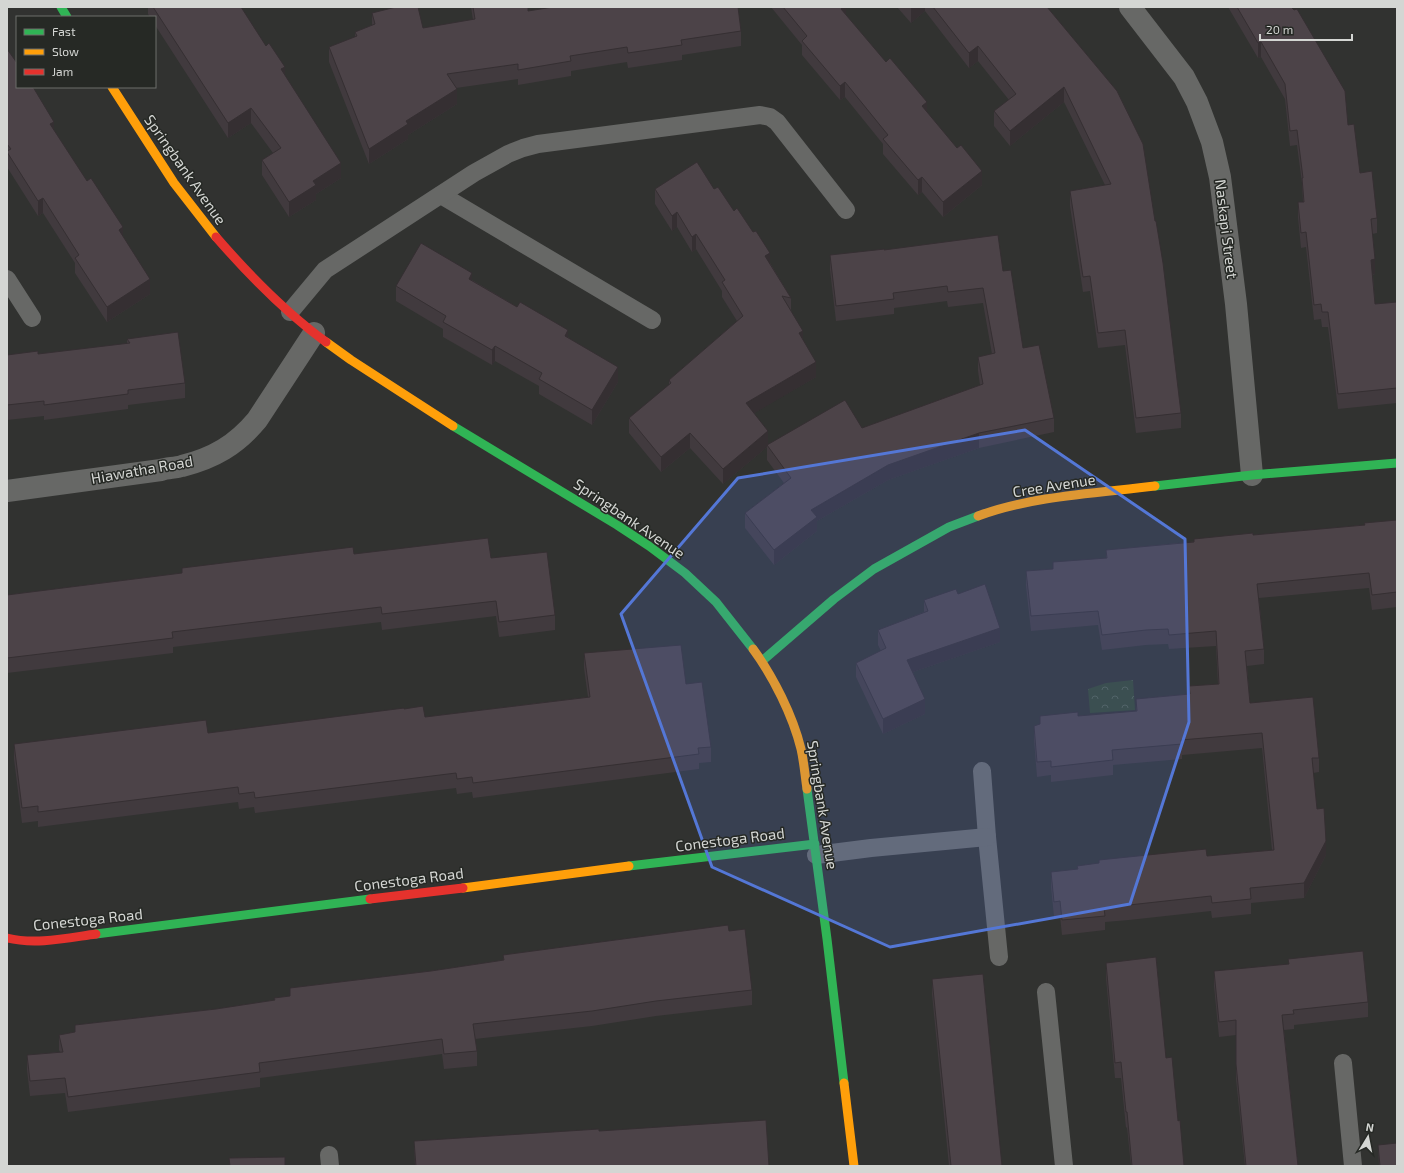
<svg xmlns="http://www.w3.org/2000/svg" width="1404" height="1173" viewBox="0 0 1404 1173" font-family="'Exo 2',sans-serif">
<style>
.park{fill:url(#park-crowns)}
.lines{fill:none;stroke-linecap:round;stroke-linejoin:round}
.lane{stroke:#676866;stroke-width:18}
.street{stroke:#676866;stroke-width:22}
.fast{stroke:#30b455;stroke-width:9}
.slow{stroke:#ff9f0a;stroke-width:9}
.jam{stroke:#e5322d;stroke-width:9}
.wall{fill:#413a3e}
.shaded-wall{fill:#352f32}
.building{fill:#4c4348;stroke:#352f32}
.marked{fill:#5477d6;fill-opacity:0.2;stroke:#5477d6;stroke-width:3;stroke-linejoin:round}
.labels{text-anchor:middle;stroke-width:3;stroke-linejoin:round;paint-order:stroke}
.street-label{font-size:15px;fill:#d4d6d3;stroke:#262925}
</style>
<defs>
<pattern id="park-crowns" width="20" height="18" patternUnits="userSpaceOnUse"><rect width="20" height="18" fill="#354530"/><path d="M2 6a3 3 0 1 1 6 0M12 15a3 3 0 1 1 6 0" fill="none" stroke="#515f4d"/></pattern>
</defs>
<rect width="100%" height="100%" fill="#313230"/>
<!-- park -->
<polygon class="park" points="1133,680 1135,710 1090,713 1088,689 1106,683"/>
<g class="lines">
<!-- lane -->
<g class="lane">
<polyline points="441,195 652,320"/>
<polyline points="7,279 32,318"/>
<polyline points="290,312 325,270 474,173 508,154 523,148 538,144 760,115 770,117 777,122 846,210"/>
<polyline points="982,771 987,837 999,957"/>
<polyline points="816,855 871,848 987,837"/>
<polyline points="1046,992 1064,1166"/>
<polyline points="1343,1063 1353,1166"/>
<polyline points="329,1155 330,1166"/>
</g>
<!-- street -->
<g class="street">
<polyline points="1130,7 1184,77 1197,102 1212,142 1220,177 1236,304 1252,475"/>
<path d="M7,491L161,470C167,468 175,468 182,466C214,458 236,445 257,420L314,333"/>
</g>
<!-- fast -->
<g class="fast">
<polyline points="61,7 67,17"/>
<polyline points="453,426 617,525 649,546 685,573 716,602 753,649"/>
<polyline points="1155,486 1252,475 1397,463"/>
<polyline points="762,661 834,599 874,569 949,527 978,516"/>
<polyline points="807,789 827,939 844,1083"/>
<polyline points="629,866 815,844"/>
<polyline points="96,934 370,899"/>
</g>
<!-- slow -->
<g class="slow">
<polyline points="112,87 174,183 216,237"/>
<polyline points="326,342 351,360 453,426"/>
<path d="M978,516C1031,496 1098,493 1155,486"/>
<path d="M753,649C773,676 793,716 801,749C804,762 805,776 807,789"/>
<polyline points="463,888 629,866"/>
<polyline points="844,1083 854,1166"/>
</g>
<!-- jam -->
<g class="jam">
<path d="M216,237C249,275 285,312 326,342"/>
<polyline points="370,899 463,888"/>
<path d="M7,938C36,945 67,938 96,934"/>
</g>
</g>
<!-- wall -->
<g class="wall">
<polygon points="148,7 241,7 341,178 316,194 316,200 289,217 262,175 262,160 273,153 251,123 228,138 155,25 155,17 150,17 148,14"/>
<polygon points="471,7 528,7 528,11 741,31 741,46 682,55 682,60 628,68 627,62 571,71 571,76 518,85 518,79 456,88 457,104 408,135 408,139 369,164 329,62 329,47 355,37 355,32 372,25 372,13 423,28 473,20"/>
<polygon points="771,7 846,7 846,15 927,113 982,185 943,217 922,192 918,195 883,154 883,144 845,97 840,100 802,55 802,45"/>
<polygon points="897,7 1047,7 1117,91 1181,413 1181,428 1136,433 1125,345 1098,348 1090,291 1083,292 1070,206 1070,191 1105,185 1064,102 1010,146 994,126 994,111 1009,100 978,61 969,68 925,11 911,23"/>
<polygon points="1228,7 1291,7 1348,125 1360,173 1377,218 1377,233 1372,234 1375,274 1373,275 1375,304 1397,302 1397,403 1338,409 1328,327 1322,327 1321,319 1314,320 1306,247 1301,248 1298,217 1298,202 1303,202 1302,183 1297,145 1290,146 1285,99 1261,57 1258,58"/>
<polygon points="7,49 54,131 123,236 150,294 107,322 75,273 75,263 43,213 38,216 7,167"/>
<polygon points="655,189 714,189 734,211 770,263 791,298 791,310 803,340 816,377 754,413 768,445 862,428 980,385 978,371 978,357 992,354 983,303 948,307 947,301 894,308 894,314 836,321 830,270 830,255 885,250 1003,271 1023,348 1054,418 1054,432 979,448 888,480 817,521 817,531 774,565 745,528 745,513 784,483 767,460 767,447 723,484 690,448 661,472 629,433 629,418 669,385 669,380 737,321 722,297 722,291 696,249 692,252 677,227 672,231 655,204"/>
<polygon points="472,280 568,337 618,382 592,425 539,394 539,386 495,361 492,365 443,337 443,329 396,301 396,286"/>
<polygon points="127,339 185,383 185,398 128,405 128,409 44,420 44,416 7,420 7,355 38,354 127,344"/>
<polygon points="1397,520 1397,607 1372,610 1369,588 1259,598 1264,649 1264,664 1247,666 1250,703 1319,758 1319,772 1313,773 1317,809 1326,855 1304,898 1251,903 1251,914 1212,918 1211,911 1129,920 1105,922 1105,930 1062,935 1060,916 1054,917 1051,887 1051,872 1077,869 1077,866 1207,856 1272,850 1262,748 1182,755 1182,759 1113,765 1113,775 1051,782 1051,775 1037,777 1034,740 1034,726 1040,724 1040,716 1078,716 1136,711 1136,699 1189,694 1189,686 1218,684 1216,646 1169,649 1168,644 1146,645 1102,650 1098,625 1031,631 1026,586 1026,571 1053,569 1106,558 1106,550 1364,525"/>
<polygon points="354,554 491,558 555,615 555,630 499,637 496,616 382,630 381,622 173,647 173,653 7,673 7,595 182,573 182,568"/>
<polygon points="958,594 1000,642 913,672 925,714 883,734 856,677 856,663 881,651 878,645 878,630 924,612 924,600"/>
<polygon points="584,653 686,684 711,747 711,762 699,763 699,769 473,798 472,792 457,794 456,788 255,813 254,807 239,809 238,802 38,827 38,821 22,823 14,759 14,744 208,733 404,709 425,717 588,697 584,668"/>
<polygon points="729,931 752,990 752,1005 656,1016 592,1026 475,1039 477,1051 477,1066 444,1069 442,1054 260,1078 260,1087 68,1112 65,1093 30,1096 27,1070 27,1055 60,1052 59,1050 59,1035 75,1032 75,1025 216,1009 274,1000 274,998 290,996 290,988 431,971 491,962 503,960 503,955"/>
<polygon points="1106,963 1166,1058 1178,1121 1184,1166 1131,1166 1127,1127 1126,1128 1121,1078 1115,1078 1106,978"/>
<polygon points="1214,971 1368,1002 1368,1017 1294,1025 1294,1029 1284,1030 1298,1166 1245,1166 1236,1079 1236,1035 1219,1037 1214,986"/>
<polygon points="932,979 1002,1166 949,1166 932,994"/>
<polygon points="599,1131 769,1166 415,1166 414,1141"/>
<polygon points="1378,1145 1397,1166 1379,1166"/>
</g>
<!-- shaded-wall -->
<g class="shaded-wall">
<polygon points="843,7 846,7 846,19 841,9"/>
<polygon points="913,7 925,7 925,11 911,23 911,8"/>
<polygon points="1261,42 1261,57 1258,58 1258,43"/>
<polygon points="978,46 978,61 969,68 969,53"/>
<polygon points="285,67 285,82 281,69"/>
<polygon points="845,82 845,97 840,100 840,86"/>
<polygon points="1064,87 1064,102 1010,146 1010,131"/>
<polygon points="457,89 457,104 408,135 408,139 369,164 369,149 406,121"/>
<polygon points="927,102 927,117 922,106"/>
<polygon points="251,108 251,123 228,138 228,123"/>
<polygon points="54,122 54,137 50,124"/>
<polygon points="341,163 341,178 316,194 316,200 289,217 289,202 313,181"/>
<polygon points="982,171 982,185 943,217 943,202"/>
<polygon points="922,177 922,192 918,195 918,180"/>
<polygon points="43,198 43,213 38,216 38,201"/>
<polygon points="677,212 677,227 672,231 672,216"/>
<polygon points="123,227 123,242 119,230"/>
<polygon points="696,234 696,249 692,252 692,237"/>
<polygon points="770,253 770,268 765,256"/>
<polygon points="1375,259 1375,274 1371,275 1371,260"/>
<polygon points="472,273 472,288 469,279"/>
<polygon points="150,279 150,294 107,322 107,307"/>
<polygon points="568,330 568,345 565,336"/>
<polygon points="803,331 803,346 799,333"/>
<polygon points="495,346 495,361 492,365 492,350"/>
<polygon points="816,362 816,377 746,418 746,403"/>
<polygon points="618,367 618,382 592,425 592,410"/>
<polygon points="768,431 768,446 767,445 767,447 723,484 723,469"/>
<polygon points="690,433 690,448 661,472 661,457"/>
<polygon points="979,433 979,448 888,480 817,521 817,531 774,565 774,550 811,510 888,465"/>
<polygon points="1000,628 1000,642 907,674 907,660"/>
<polygon points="925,699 925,714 883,734 883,719"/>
<polygon points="1326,841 1326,855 1304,898 1304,883"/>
</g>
<!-- building -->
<g class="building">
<polygon points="153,7 241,7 266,46 269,43 285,67 281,69 341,163 313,181 316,185 289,202 262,160 281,148 251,108 228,123"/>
<polygon points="396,7 418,7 423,28 475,19 473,7 528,7 528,11 553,7 738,7 741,31 681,40 682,45 628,53 627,47 570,56 571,61 518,70 518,64 447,74 457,89 406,121 408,124 369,149 329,47 357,36 355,32 375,24 372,13"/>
<polygon points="783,7 843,7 841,9 886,62 890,58 927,102 922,106 957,148 961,145 982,171 943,202 922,177 918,180 883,139 888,135 845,82 840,86 802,41 807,36"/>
<polygon points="933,7 1047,7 1117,91 1143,144 1155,221 1156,221 1163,263 1181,413 1136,418 1125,330 1098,333 1090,276 1083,277 1070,191 1111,184 1064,87 1010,131 994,111 1016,94 978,46 969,53"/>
<polygon points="1237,7 1291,7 1294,10 1297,9 1345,91 1348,125 1354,124 1360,173 1372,171 1377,218 1371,219 1375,259 1371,260 1375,304 1397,302 1397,388 1338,394 1328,312 1322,312 1321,304 1314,305 1306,232 1301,233 1298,202 1304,202 1302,178 1303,178 1297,130 1290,131 1285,84 1261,42 1258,43"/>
<polygon points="7,49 17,63 17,87 33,87 54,122 50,124 87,181 91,178 123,227 119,230 150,279 107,307 75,258 79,255 43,198 38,201 7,152 7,151 11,149 7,144"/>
<polygon points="697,162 714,189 718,187 734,211 737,208 753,232 756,231 770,253 765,256 791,298 782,296 803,331 799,333 816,362 746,403 768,431 723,469 690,433 661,457 629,418 671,383 669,380 743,316 722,282 725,280 696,234 692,237 677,212 672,216 655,189"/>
<polygon points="998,235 1003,271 1011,270 1023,348 1039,345 1054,418 979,433 888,465 811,510 817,517 774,550 745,513 791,478 767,445 845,400 862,428 983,384 978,357 995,353 983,288 948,292 947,286 893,293 894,299 836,306 830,255 885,249 884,250"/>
<polygon points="421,243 472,273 469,279 517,307 520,302 568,330 565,336 618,367 592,410 539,379 542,373 495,346 492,350 443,322 446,316 396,286"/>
<polygon points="178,332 185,383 128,390 128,394 44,405 44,401 7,405 7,355 38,351 38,354 130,343 127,339"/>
<polygon points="1397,520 1397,592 1372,595 1369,573 1257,584 1264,649 1245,651 1250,703 1313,697 1319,758 1312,758 1317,809 1324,808 1326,841 1304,883 1250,888 1251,899 1212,903 1211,896 1129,905 1104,908 1105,916 1062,920 1060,901 1054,902 1051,872 1078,869 1077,866 1099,863 1099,860 1206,849 1207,856 1274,850 1262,733 1181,740 1182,744 1112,750 1113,760 1051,767 1051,761 1037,762 1034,726 1040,724 1040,716 1078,712 1078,716 1137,711 1136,699 1190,694 1189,686 1219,684 1216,631 1169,635 1168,629 1146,630 1102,635 1098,611 1031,616 1026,571 1053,569 1053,562 1107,558 1106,550 1194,542 1194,539 1253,533 1253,535 1365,525 1364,523"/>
<polygon points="488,538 491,558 547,552 555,615 499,622 496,601 382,614 381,607 172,632 173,638 7,658 7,595 182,573 182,568 353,547 354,554"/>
<polygon points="985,584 1000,628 907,660 925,699 883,719 856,663 886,648 878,630 928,611 924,600 956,589 958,594"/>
<polygon points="681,645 686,684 702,682 711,747 698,748 699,754 473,783 472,777 457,779 456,773 255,798 254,792 239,794 238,787 38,812 38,806 22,808 14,744 206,720 208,733 404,708 404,709 423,706 425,717 590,697 584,653"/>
<polygon points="728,925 729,931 745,929 752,990 656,1001 592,1011 473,1024 477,1051 444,1054 442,1039 259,1063 260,1072 68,1097 65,1078 30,1081 27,1055 63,1052 59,1035 75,1032 75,1025 216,1009 275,1000 274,998 290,996 290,988 431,971 491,962 504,960 503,955"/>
<polygon points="1363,951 1368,1002 1293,1010 1294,1014 1282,1015 1298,1166 1246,1166 1236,1064 1236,1020 1219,1022 1214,971 1289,964 1288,959"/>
<polygon points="1156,957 1166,1058 1172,1057 1178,1121 1180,1120 1184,1166 1132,1166 1127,1112 1126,1112 1121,1062 1115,1063 1106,963"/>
<polygon points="983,974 1002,1166 951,1166 932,979"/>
<polygon points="766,1120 769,1166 416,1166 414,1141 599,1129 599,1131"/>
<polygon points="1397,1143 1397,1166 1380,1166 1378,1145"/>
<polygon points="285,1157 285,1166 230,1166 229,1158"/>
</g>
<!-- marked area -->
<path class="marked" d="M1025,430L1185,539L1189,722L1130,904L890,947L712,867L621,614L738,478Z"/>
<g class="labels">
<!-- street labels -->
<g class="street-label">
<text transform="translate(185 170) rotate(55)" y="5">Springbank Avenue</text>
<text transform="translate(1226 229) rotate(83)" y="5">Naskapi Street</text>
<text transform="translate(142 470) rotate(-10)" y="5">Hiawatha Road</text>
<text transform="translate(1054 486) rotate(-9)" y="5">Cree Avenue</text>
<text transform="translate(629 519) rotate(34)" y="5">Springbank Avenue</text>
<text transform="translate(822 805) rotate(81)" y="5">Springbank Avenue</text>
<text transform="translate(730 840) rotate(-7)" y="5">Conestoga Road</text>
<text transform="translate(409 880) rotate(-7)" y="5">Conestoga Road</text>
<text transform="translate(88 920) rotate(-6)" y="5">Conestoga Road</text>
</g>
</g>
<!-- border -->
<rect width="1404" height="1173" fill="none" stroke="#d4d6d3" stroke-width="16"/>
<!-- legend -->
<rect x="16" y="16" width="140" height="72" fill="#262925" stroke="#6c6e6b"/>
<rect x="24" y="29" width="20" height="6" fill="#30b455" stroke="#6c6e6b"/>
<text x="52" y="36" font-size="12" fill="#d4d6d3">Fast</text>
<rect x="24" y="49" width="20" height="6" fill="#ff9f0a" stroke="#6c6e6b"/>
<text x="52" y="56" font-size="12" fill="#d4d6d3">Slow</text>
<rect x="24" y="69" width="20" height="6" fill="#e5322d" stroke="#6c6e6b"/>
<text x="52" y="76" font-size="12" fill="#d4d6d3">Jam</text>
<!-- north arrow -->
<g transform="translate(1368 1137) rotate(10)" stroke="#262925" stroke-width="3" paint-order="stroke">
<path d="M0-3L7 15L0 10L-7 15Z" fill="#d4d6d3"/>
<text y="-6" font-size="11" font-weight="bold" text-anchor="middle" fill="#d4d6d3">N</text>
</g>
<!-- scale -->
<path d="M1260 34v6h92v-6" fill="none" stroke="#d4d6d3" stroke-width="2"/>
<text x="1266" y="34" font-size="12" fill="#d4d6d3" stroke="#262925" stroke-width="3" paint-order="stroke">20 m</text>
</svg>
